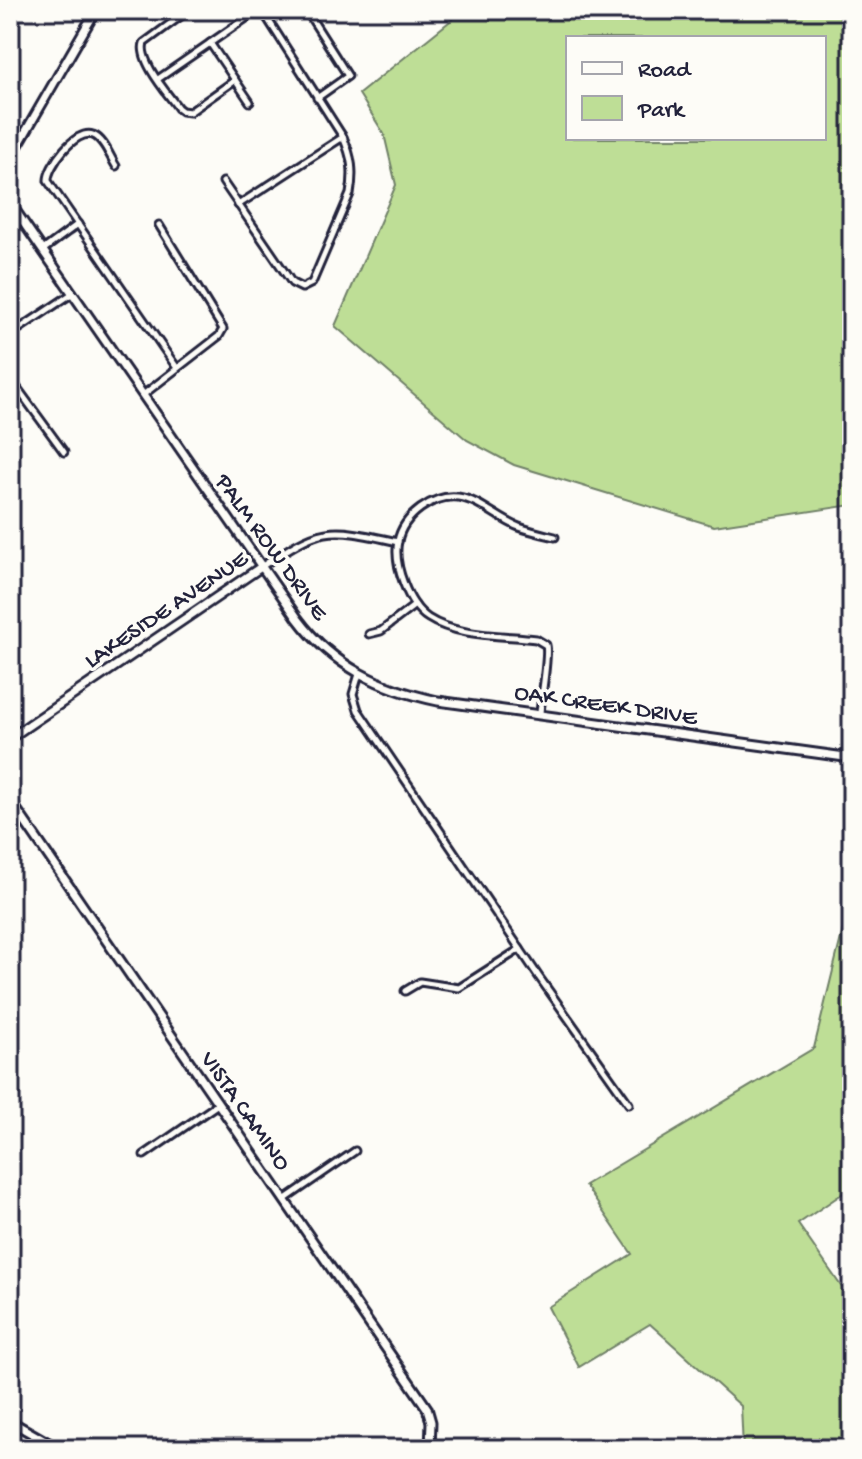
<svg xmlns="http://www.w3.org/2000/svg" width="862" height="1459" viewBox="0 0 862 1459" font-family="'Gochi Hand',sans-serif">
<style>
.green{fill:#bede96;stroke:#708068;stroke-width:2;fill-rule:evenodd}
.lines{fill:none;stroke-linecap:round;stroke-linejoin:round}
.street-casing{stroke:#22223b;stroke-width:11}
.secondary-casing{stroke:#22223b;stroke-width:13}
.street{stroke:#fdfcf7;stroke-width:5}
.secondary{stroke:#fdfcf7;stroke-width:7}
.labels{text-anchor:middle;stroke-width:7;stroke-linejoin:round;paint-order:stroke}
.street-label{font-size:24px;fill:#22223b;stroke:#fdfcf7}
</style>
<rect width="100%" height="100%" fill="#fdfcf7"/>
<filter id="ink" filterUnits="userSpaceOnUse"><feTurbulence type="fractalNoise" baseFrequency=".0125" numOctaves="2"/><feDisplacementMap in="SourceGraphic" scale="16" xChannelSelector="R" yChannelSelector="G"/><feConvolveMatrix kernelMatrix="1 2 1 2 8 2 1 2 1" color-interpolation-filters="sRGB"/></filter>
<g filter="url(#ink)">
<!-- green -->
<g class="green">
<path d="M464,10H852V505L714,526L514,465L467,440L335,326L396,185L384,134L359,94ZM568,38H824V138H568Z"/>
<polygon points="850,901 852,1187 798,1224 852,1302 852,1449 743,1449 741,1406 650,1324 579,1367 548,1307 632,1254 585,1185 814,1048"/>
</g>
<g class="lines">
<defs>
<g id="street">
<path d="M189,10L144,43C138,60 168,94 178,108L182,111L190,112L235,80"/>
<polyline points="306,10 348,76 317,98"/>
<polyline points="210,43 250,102"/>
<polyline points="158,79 258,10"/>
<path d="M116,166C110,157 104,139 93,135C76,128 47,167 48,181L177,368"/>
<path d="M223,182L292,283L302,288L312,283L350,194C354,172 352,157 343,137L262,10"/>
<polyline points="238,205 343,137"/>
<polyline points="43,250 78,224"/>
<polyline points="10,335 73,293"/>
<polyline points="10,378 64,452"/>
<polyline points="143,395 219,336 223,329 159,225"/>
<path d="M261,567C322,526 326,526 398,542"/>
<polyline points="369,634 381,631 415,605"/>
<polyline points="359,674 353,694 358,710 539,977 629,1104"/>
<path d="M540,713C541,699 549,655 546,645L536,639C503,635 457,637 428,618C408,605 393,564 398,541C403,516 433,494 458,497C480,500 498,519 519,527C530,531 543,534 555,537"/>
<polyline points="405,991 420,982 459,988 520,949"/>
<polyline points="144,1155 218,1104"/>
<polyline points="284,1200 355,1151"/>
</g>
<g id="secondary">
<polyline points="10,159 96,10"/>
<path d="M10,203L298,619C333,666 381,689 438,701L852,758"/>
<polyline points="10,738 261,567"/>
<polyline points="10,800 427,1408 431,1422 430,1449"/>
<polyline points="10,1421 59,1449"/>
</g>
</defs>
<!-- street casing -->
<use href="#street" class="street-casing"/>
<!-- secondary casing -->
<use href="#secondary" class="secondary-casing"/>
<!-- street -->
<use href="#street" class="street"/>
<!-- secondary -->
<use href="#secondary" class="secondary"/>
</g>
</g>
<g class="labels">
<!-- street labels -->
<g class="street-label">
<text transform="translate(273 546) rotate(54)" y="8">PALM ROW DRIVE</text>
<text transform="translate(165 608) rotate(-34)" y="8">LAKESIDE AVENUE</text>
<text transform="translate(606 703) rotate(8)" y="8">OAK CREEK DRIVE</text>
<text transform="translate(247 1110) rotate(55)" y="8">VISTA CAMINO</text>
</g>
</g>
<!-- margin -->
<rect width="862" height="1459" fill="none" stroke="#fdfcf7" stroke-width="40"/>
<rect x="20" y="20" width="822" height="1419" fill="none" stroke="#22223b" stroke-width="3" filter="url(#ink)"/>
<!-- legend -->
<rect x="566" y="36" width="260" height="104" fill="#fdfcf7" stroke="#a5a5ac" stroke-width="2"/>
<rect x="582" y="62" width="40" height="12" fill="#fdfcf7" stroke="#a5a5ac" stroke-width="2"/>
<text x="638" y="76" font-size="24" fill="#22223b">Road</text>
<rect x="582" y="96" width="40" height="24" fill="#bede96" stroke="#a5a5ac" stroke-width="2"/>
<text x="638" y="116" font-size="24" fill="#22223b">Park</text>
</svg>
